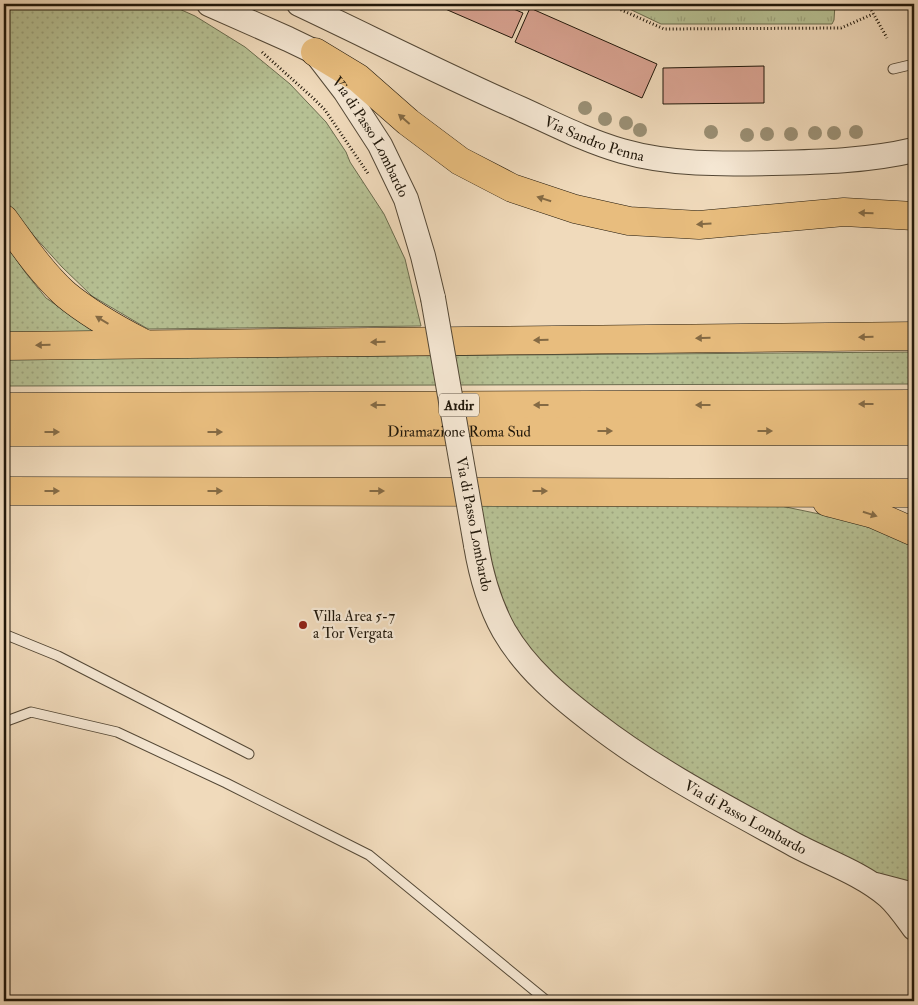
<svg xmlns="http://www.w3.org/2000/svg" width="918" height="1005" viewBox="0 0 918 1005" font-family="'IM FELL Double Pica',serif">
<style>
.grass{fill:url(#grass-dots);stroke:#6b6c4e}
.park{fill:url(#park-tufts);stroke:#6b6c4e}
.building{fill:#d9a392;stroke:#20170a}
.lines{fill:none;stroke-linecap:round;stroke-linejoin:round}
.service-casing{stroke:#544836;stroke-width:11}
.tertiary-casing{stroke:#544836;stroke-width:26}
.trunk-casing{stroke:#20170a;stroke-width:29}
.motorway-casing{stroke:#20170a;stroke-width:29}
.path{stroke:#20170a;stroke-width:3;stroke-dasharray:1 2.5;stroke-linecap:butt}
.service{stroke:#f5e7d3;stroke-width:9}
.tertiary{stroke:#f5e7d3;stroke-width:24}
.trunk{stroke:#e8bd7e;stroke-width:28}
.motorway{stroke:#e8bd7e;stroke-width:28}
.tertiary-bridge-casing{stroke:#544836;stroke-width:26;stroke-linecap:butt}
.tertiary-bridge{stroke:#f5e7d3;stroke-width:24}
.tree{fill:#9a8f74}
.oneway{fill:#846a44}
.poi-dot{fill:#8f2418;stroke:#f5e7d3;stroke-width:2}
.labels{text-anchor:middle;stroke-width:4.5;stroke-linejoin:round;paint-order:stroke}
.shield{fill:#f5e7d3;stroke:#605546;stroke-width:1}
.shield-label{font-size:14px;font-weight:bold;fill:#20170a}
.street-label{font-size:15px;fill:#20170a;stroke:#f5e7d3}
.poi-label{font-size:15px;fill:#20170a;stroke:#f5e7d3;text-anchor:start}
</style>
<defs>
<pattern id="grass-dots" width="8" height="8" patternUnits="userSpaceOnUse" patternTransform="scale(1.25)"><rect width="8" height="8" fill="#b6c093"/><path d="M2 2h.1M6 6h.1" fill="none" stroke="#9ca47d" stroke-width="1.8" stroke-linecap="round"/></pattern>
<pattern id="park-tufts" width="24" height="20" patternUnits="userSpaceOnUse" patternTransform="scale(1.25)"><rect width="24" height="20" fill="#b6c093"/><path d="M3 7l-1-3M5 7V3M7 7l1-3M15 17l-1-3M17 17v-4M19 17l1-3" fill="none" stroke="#9ca47d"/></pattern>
</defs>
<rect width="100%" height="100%" fill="#f0dabb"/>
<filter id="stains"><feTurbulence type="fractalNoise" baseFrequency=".004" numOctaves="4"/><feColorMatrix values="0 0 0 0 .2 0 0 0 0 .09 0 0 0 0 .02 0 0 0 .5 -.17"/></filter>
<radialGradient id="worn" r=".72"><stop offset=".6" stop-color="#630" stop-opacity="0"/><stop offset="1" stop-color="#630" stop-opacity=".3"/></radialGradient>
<!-- grass -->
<g class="grass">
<polygon points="4,4 168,4 195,16 245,47 290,84 326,122 346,152 350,162 384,214 405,259 421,326 148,329 92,296 62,267 34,236 4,198"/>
<polygon points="4,242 25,272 46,298 95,331 93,334 4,333"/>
<polygon points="914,352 914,384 4,386 4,359"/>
<polygon points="479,503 781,506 853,521 896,536 914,545 914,885 880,876 706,785 609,722 581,699 532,655 513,627 498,597"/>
</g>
<!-- park -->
<polygon class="park" points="619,4 835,4 834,20 832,24 661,24"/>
<!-- building -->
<g class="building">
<polygon points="444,4 502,4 523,13 512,38 443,8"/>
<polygon points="530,8 657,64 642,98 515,42"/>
<polygon points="764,66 764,103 663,104 663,68"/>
</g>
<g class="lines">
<defs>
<g id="service">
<polyline points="893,69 914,64"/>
<polyline points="4,634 58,656 249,754"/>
<polyline points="4,722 31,712 117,732 226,783 369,855 547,1001"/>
</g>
<g id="tertiary">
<path id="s1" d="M209,4L288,39L315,52L345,91L380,145L406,199L423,256L433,298"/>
<path id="s2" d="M299,4C373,39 446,76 521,109C554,124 587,141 622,151C671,165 721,164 772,163C819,162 868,161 914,150"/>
<path id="s3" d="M476,545C481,575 489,604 504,631C526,669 560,697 594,723C656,771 726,807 795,845C825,861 861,873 888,896C898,905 906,917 914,928"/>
<polyline points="876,885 914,895"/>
</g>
<g id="trunk">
<polyline points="315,52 358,78 408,122 460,161 512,188 575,209 629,221 699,225 844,212 914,216"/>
<path d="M4,219C23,245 41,272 65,294C89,314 116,329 143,343"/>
<polyline points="4,346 914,336"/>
<polyline points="4,491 914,493"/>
<polyline points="827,502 873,514 914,532"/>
</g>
<g id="motorway">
<polyline points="4,407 914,404"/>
<path id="s4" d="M4,432L914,431"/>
</g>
</defs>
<!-- service casing -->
<use href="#service" class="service-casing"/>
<!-- tertiary casing -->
<use href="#tertiary" class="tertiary-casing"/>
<!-- trunk casing -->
<use href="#trunk" class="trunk-casing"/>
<!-- motorway casing -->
<use href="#motorway" class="motorway-casing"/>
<!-- path -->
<g class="path">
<polyline points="608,4 664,29 841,28 873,14"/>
<polyline points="868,4 887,38"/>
<polyline points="262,52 313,98 325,110 369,175"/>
<polyline points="910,947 914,953"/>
</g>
<!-- service -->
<use href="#service" class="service"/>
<!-- tertiary -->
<use href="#tertiary" class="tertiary"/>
<!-- trunk -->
<use href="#trunk" class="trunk"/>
<!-- motorway -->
<use href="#motorway" class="motorway"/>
<defs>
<polyline id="tertiary-bridge" points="433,298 476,545"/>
</defs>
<!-- tertiary-bridge casing -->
<use href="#tertiary-bridge" class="tertiary-bridge-casing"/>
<!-- tertiary-bridge -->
<use href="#tertiary-bridge" class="tertiary-bridge"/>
</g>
<!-- trees -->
<g class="tree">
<circle cx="585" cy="108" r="7"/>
<circle cx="605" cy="119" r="7"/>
<circle cx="626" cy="123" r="7"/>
<circle cx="640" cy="130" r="7"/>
<circle cx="711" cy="132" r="7"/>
<circle cx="856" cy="132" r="7"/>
<circle cx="815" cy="133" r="7"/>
<circle cx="834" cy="133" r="7"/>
<circle cx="767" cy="134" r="7"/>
<circle cx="791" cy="134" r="7"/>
<circle cx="747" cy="135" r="7"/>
</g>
<!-- one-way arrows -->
<defs><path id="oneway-solid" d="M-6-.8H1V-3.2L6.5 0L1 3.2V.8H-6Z" transform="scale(1.25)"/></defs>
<g class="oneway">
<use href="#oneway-solid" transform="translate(404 119) rotate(-139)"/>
<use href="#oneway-solid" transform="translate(544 199) rotate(-162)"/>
<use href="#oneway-solid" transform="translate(866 213) rotate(-178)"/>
<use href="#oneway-solid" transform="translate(704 224) rotate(177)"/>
<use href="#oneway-solid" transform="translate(102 320) rotate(-149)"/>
<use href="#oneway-solid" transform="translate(866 337) rotate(179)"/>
<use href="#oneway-solid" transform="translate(703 338) rotate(179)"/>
<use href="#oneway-solid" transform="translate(541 340) rotate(179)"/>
<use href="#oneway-solid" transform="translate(378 342) rotate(179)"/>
<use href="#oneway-solid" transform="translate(43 345) rotate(179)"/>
<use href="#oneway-solid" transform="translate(866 404) rotate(180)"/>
<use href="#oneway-solid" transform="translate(378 405) rotate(180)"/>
<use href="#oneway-solid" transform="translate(541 405) rotate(180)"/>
<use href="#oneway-solid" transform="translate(703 405) rotate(180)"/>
<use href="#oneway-solid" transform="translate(605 431)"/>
<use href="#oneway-solid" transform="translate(765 431)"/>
<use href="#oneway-solid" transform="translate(52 432)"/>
<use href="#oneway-solid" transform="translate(215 432)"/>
<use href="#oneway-solid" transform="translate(52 491)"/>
<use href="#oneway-solid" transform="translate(215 491)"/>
<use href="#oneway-solid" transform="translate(377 491)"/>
<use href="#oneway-solid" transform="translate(540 491)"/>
<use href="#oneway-solid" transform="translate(870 514) rotate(18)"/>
</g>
<!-- markers -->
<circle class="poi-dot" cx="303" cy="625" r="5"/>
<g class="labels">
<!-- shield labels -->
<rect class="shield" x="439" y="393.5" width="40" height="23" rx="4"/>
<g class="shield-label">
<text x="459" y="410">A1dir</text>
</g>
<!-- street labels -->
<g class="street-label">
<text dy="5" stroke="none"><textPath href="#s2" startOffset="325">Via Sandro Penna</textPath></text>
<text dy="5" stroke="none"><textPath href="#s1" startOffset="218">Via di Passo Lombardo</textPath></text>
<text dy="5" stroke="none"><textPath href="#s4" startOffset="455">Diramazione Roma Sud</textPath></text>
<text transform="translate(474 524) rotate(79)" y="5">Via di Passo Lombardo</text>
<text dy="5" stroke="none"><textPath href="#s3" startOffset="399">Via di Passo Lombardo</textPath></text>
</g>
<!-- poi labels -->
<g class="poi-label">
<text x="313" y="621">Villa Area 5-7<tspan x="313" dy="17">a Tor Vergata</tspan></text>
</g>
</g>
<!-- margin -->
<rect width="918" height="1005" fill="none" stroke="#f0dabb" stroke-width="20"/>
<rect x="5" y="5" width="908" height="995" fill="none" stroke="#20170a" stroke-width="2.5"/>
<rect x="10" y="10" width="898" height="985" fill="none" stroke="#20170a"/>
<rect width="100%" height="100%" filter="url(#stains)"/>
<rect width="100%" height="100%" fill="url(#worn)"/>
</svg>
